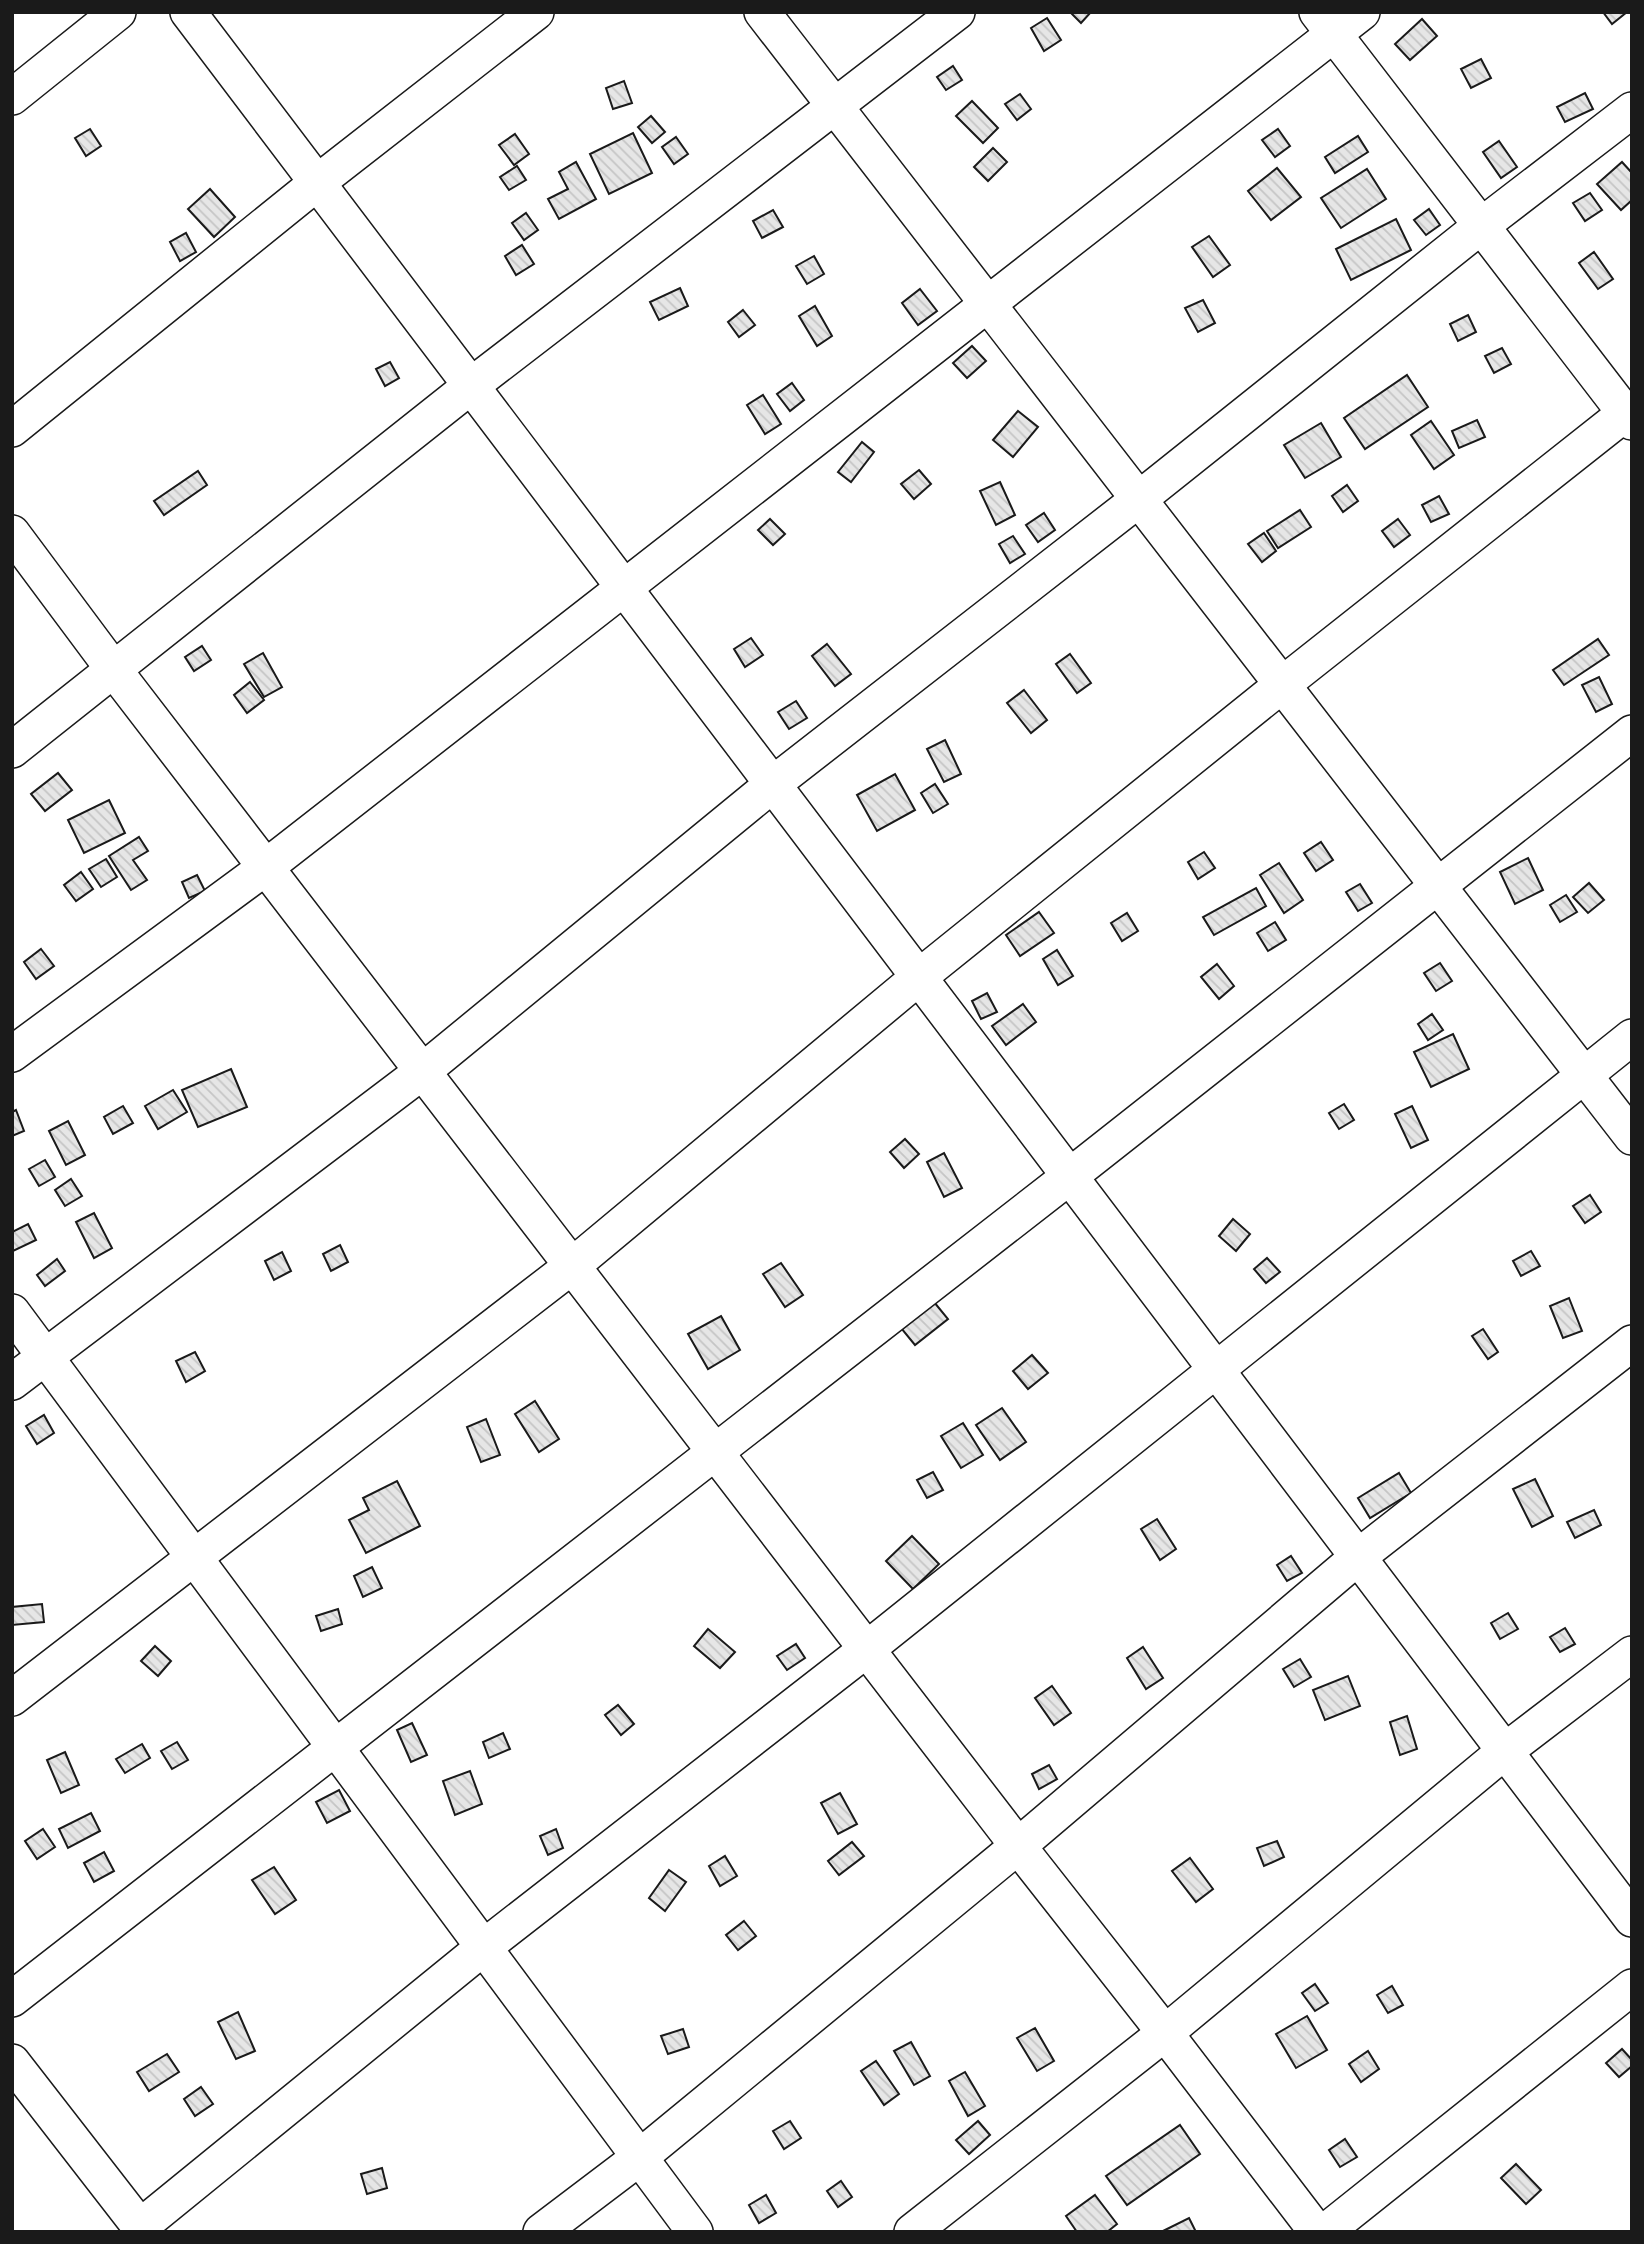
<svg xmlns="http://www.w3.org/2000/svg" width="1644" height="2244" viewBox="0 0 1644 2244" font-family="'Nunito Sans',sans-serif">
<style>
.building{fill:url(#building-back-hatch);stroke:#1a1a1a;stroke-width:2}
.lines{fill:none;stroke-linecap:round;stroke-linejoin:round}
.minor-casing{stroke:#1a1a1a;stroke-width:38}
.minor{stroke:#fff;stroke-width:35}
</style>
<defs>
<pattern id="building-back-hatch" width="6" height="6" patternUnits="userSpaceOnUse" patternTransform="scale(1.75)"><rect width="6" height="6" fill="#e6e6e6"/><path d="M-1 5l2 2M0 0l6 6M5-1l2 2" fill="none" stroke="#c5c5c5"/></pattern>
</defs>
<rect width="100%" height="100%" fill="#fff"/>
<!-- building -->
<g class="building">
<polygon points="1070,12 1091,12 1081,23"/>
<polygon points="1603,12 1627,12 1612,24"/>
<polygon points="1047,18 1061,40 1044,51 1031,28"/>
<polygon points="1422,19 1437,36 1410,60 1395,44"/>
<polygon points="1481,59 1491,78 1471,88 1461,69"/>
<polygon points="953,66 962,80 946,90 937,77"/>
<polygon points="624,81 632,103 613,109 606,88"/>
<polygon points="1585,93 1593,109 1565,122 1557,107"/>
<polygon points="1020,94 1031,109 1017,120 1005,104"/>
<polygon points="972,101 998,128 983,143 956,116"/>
<polygon points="651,116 665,132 652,143 638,127"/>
<polygon points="90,129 101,146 86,156 75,138"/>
<polygon points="1278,129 1290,146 1275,157 1262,140"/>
<polygon points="633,133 652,173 609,194 590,154"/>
<polygon points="515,134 529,154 514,165 499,145"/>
<polygon points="1358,136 1368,152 1335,173 1325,157"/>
<polygon points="676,137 688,154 674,164 662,147"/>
<polygon points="1499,141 1517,167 1501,178 1483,152"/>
<polygon points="993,148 1007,162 988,181 974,167"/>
<polygon points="576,162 596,199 559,219 548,199 568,189 559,172"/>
<polygon points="1622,162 1632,173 1632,200 1621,210 1597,184"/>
<polygon points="517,166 526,180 509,190 500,177"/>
<polygon points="1277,168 1301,197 1271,220 1248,191"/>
<polygon points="1367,169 1386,199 1341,228 1321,198"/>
<polygon points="210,189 235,217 214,237 188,209"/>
<polygon points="1590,193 1602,210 1585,221 1573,203"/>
<polygon points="1429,209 1440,225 1426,235 1414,220"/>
<polygon points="773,210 783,227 762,238 753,221"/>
<polygon points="526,213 538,230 524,240 512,223"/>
<polygon points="1396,219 1411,250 1351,280 1336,249"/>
<polygon points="186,233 196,252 180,261 170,242"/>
<polygon points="1209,236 1230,265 1213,277 1192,247"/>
<polygon points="522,245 534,264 516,275 505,256"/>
<polygon points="1594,252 1613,279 1598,289 1579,263"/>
<polygon points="814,256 824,274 807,284 796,266"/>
<polygon points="680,288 688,306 659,320 650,302"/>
<polygon points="920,289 937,311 918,325 902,303"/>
<polygon points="1203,300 1215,323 1198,332 1185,308"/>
<polygon points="815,306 832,336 817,346 799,316"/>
<polygon points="743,310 755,325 739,337 728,322"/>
<polygon points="1468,315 1476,332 1458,341 1450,324"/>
<polygon points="972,346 986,361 967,378 953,363"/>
<polygon points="1502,348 1511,364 1494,373 1485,356"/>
<polygon points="390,362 399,378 385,386 376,369"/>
<polygon points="1407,375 1428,407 1365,449 1344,418"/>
<polygon points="792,383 804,400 790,411 777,394"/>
<polygon points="763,395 781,424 765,434 747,405"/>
<polygon points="1018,411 1038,427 1013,457 993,440"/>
<polygon points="1477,420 1485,437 1459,448 1452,431"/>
<polygon points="1431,421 1454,455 1434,469 1411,435"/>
<polygon points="1321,423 1341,457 1305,478 1284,445"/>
<polygon points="862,442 874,452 851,482 838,472"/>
<polygon points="919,470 931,484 914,499 901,484"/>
<polygon points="198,471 207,485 164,515 154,501"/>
<polygon points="1000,482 1015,515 996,525 980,491"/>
<polygon points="1347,485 1358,501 1343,512 1332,496"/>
<polygon points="1439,496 1449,514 1431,522 1422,505"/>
<polygon points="1300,510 1311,527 1278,548 1267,531"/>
<polygon points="1044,513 1055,530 1038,542 1026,525"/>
<polygon points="770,519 785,534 773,545 758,530"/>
<polygon points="1398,519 1410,535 1394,547 1382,531"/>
<polygon points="1264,533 1276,551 1262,562 1248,544"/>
<polygon points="1013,536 1025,554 1010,563 999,544"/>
<polygon points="751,638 763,655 745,667 734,649"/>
<polygon points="1598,639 1609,655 1564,685 1553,670"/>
<polygon points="827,644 851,674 835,686 812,656"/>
<polygon points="202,646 211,660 194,671 185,657"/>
<polygon points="263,653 282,687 264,697 244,664"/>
<polygon points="1070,654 1091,683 1077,693 1056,664"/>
<polygon points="1599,677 1612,704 1596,712 1582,685"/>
<polygon points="250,682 264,700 247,713 234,695"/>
<polygon points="1024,690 1047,720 1031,733 1007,703"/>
<polygon points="796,701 807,718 789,729 778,712"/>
<polygon points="945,740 961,774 944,782 927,749"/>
<polygon points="58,773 72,790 45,811 31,794"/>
<polygon points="895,774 915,810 877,831 857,795"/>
<polygon points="935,784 948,804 933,813 921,793"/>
<polygon points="109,800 125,833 84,853 68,820"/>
<polygon points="139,837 148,851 133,860 147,880 131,890 109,856"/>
<polygon points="1321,842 1333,860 1316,871 1304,853"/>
<polygon points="1204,852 1215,868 1198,879 1188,862"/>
<polygon points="1528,858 1543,890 1515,904 1500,872"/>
<polygon points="106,859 117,877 101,887 89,869"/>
<polygon points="1279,863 1303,900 1284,913 1260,875"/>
<polygon points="81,872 93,889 76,901 64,885"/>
<polygon points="197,875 205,891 189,898 182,882"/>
<polygon points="1589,883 1604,900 1588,913 1573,897"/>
<polygon points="1360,884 1372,903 1358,911 1346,892"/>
<polygon points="1256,888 1266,906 1214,935 1203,917"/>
<polygon points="1566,895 1577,912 1560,922 1550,905"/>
<polygon points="1039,912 1054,933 1020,956 1006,935"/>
<polygon points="1127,913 1138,931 1122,941 1111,923"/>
<polygon points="1275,922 1286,940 1268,951 1257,933"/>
<polygon points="41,949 54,966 36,979 24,962"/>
<polygon points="1057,950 1073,976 1058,985 1043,959"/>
<polygon points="1440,963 1452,981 1436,991 1424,973"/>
<polygon points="1217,964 1234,986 1219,999 1201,977"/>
<polygon points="987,993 997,1012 981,1019 972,1001"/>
<polygon points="1023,1004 1036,1022 1006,1045 992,1026"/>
<polygon points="1432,1014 1443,1030 1428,1040 1418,1024"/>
<polygon points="1453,1034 1469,1069 1431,1087 1414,1052"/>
<polygon points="231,1069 247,1107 198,1127 182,1090"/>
<polygon points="173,1090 187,1112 158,1129 145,1106"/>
<polygon points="1344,1104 1354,1120 1339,1129 1329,1113"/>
<polygon points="123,1106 133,1123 113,1134 104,1117"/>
<polygon points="1412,1106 1428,1140 1411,1148 1395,1114"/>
<polygon points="16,1110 24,1131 12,1136 12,1112"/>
<polygon points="68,1121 85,1155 66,1165 49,1131"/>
<polygon points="905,1139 919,1154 904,1168 890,1152"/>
<polygon points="944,1153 962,1188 944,1197 927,1162"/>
<polygon points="45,1160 55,1177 39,1186 29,1169"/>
<polygon points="71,1179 82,1196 65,1206 55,1190"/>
<polygon points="1590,1195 1601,1212 1585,1223 1573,1206"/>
<polygon points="94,1213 112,1248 94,1258 76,1222"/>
<polygon points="1233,1219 1250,1234 1236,1251 1219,1236"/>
<polygon points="28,1224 36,1240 13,1251 12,1232"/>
<polygon points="340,1245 348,1262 331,1271 323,1254"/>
<polygon points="1531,1251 1540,1266 1521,1276 1513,1261"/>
<polygon points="282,1252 291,1271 274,1280 265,1261"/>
<polygon points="1267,1258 1280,1272 1266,1283 1254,1269"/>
<polygon points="57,1259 65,1271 45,1286 37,1275"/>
<polygon points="781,1263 803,1295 785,1307 763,1274"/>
<polygon points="1569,1298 1582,1331 1563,1338 1550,1306"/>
<polygon points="934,1302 948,1319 915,1345 901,1328"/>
<polygon points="721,1316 740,1350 708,1369 688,1334"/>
<polygon points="1483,1329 1498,1352 1488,1359 1472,1336"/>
<polygon points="195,1352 205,1371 186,1382 176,1361"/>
<polygon points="1032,1355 1048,1373 1028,1389 1013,1371"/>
<polygon points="535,1401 559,1439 539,1452 515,1414"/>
<polygon points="1002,1408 1026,1442 1000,1460 976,1425"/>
<polygon points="44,1415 54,1433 37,1444 26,1426"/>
<polygon points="486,1419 500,1455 481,1462 467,1427"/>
<polygon points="963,1423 983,1455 961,1468 941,1436"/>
<polygon points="933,1472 943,1490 927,1498 917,1480"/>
<polygon points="1399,1473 1411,1493 1370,1518 1358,1498"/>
<polygon points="1535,1479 1553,1516 1532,1527 1513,1489"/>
<polygon points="397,1481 420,1526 366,1553 349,1520 369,1510 363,1498"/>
<polygon points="1594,1510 1601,1525 1575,1538 1567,1522"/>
<polygon points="1157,1519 1176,1549 1160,1560 1141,1529"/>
<polygon points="912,1536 939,1564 913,1589 886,1561"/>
<polygon points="1291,1556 1302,1573 1287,1581 1277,1565"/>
<polygon points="372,1567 382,1588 363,1597 354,1576"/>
<polygon points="42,1604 44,1622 12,1625 12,1607"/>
<polygon points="338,1609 342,1624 321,1631 316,1616"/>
<polygon points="1508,1613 1518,1629 1500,1639 1491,1623"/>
<polygon points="1565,1628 1575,1644 1560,1652 1550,1637"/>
<polygon points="708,1629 735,1652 720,1668 694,1646"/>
<polygon points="796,1644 805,1658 787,1670 777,1656"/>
<polygon points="155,1646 171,1661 158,1676 141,1661"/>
<polygon points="1143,1647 1163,1678 1146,1689 1127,1658"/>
<polygon points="1300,1659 1311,1677 1294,1687 1283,1669"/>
<polygon points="1348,1676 1360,1706 1325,1720 1313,1690"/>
<polygon points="1052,1686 1071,1713 1054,1725 1035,1698"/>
<polygon points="618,1705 634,1724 621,1735 605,1715"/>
<polygon points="1407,1716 1417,1749 1400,1755 1390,1722"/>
<polygon points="412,1723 427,1755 411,1762 397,1730"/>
<polygon points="503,1733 510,1749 489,1758 483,1742"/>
<polygon points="177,1742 188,1760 172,1769 161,1751"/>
<polygon points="142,1744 150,1758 125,1773 116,1759"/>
<polygon points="65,1752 79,1785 61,1793 47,1760"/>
<polygon points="1049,1765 1057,1779 1039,1789 1032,1774"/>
<polygon points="470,1771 482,1804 455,1815 443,1781"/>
<polygon points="339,1790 350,1811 327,1823 316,1802"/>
<polygon points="840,1793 857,1824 838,1834 821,1803"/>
<polygon points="91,1813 100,1831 68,1848 59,1829"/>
<polygon points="43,1829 55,1847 37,1859 25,1841"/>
<polygon points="556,1829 563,1848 548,1855 540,1836"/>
<polygon points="1277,1841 1284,1857 1264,1866 1257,1848"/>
<polygon points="852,1842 864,1856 839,1875 828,1861"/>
<polygon points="104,1852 114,1871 94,1882 84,1863"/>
<polygon points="725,1856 737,1876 720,1886 709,1866"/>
<polygon points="1190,1858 1213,1889 1196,1902 1172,1871"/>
<polygon points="274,1867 296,1900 275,1914 252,1880"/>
<polygon points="669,1870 686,1882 665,1911 649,1898"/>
<polygon points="744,1921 756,1936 738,1950 726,1935"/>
<polygon points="1315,1984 1328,2003 1315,2011 1302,1993"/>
<polygon points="1392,1986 1403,2005 1388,2013 1377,1995"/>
<polygon points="238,2012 255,2051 236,2059 218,2022"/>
<polygon points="1307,2016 1327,2050 1296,2068 1276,2034"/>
<polygon points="1035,2028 1054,2061 1037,2071 1017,2038"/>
<polygon points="683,2029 689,2047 668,2054 661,2036"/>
<polygon points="911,2042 930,2076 914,2085 894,2051"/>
<polygon points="1622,2049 1632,2060 1632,2066 1619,2077 1606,2063"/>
<polygon points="1368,2051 1379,2069 1361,2082 1349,2064"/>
<polygon points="167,2054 179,2072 149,2091 137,2072"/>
<polygon points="876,2061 899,2094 884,2105 861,2071"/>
<polygon points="965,2072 985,2106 968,2116 949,2081"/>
<polygon points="201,2087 213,2104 195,2116 184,2099"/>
<polygon points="790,2121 801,2138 784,2149 773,2131"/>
<polygon points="978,2121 990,2135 969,2154 956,2140"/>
<polygon points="1180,2125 1200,2154 1127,2205 1106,2176"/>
<polygon points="1345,2139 1357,2157 1340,2167 1329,2150"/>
<polygon points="1516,2164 1541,2190 1526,2204 1501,2178"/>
<polygon points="382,2168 387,2188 367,2194 361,2174"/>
<polygon points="841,2181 852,2197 838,2207 827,2191"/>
<polygon points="766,2195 776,2213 759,2223 749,2205"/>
<polygon points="1095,2195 1117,2224 1107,2232 1077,2232 1066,2216"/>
<polygon points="1189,2218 1196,2232 1161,2232"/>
</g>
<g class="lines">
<defs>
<g id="minor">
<polyline points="188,12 1632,1919"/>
<polyline points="762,12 1632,1137"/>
<polyline points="1317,12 1632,422"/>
<polyline points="12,97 118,12"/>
<polyline points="12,429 318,182 536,12"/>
<polyline points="12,533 114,670 1018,1846 1165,2033 1317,2232"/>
<polyline points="12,750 472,385 957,12"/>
<polyline points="12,1054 266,867 1362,12"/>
<polyline points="12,1312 695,2232"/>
<polyline points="12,1382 423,1071 773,784 1139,499 1481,226 1632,110"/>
<polyline points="12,1698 572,1266 919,977 1283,684 1632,408"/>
<polyline points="12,1999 1070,1176 1632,733"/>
<polyline points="12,2062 144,2232"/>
<polyline points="140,2227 484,1947 867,1649 1632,1037"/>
<polyline points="541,2232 640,2157 1018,1846 1358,1557 1632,1343"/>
<polyline points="912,2232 1165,2033 1505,1751 1632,1654"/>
<polyline points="1325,2232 1632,1987"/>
</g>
</defs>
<!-- minor casing -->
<use href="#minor" class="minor-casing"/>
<!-- minor -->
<use href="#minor" class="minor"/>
</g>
<!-- border -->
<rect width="1644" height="2244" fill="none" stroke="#1a1a1a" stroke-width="28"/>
</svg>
